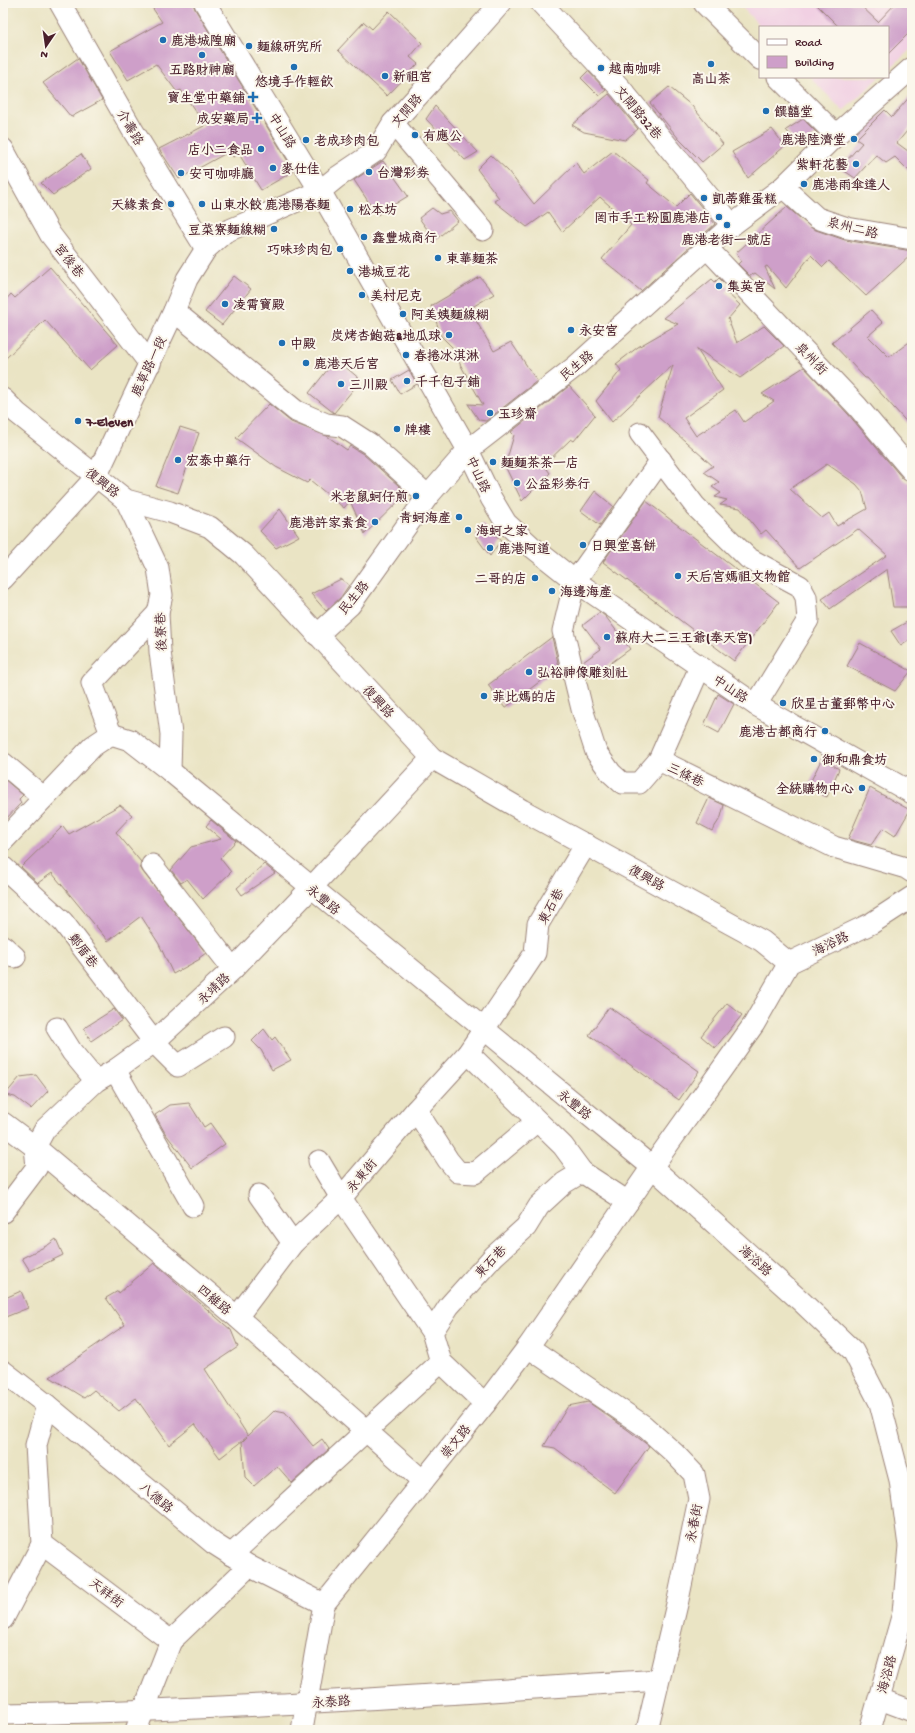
<svg xmlns="http://www.w3.org/2000/svg" width="915" height="1733" viewBox="0 0 915 1733" font-family="'Gochi Hand','LXGW WenKai TC',sans-serif">
<style>
.built{fill:#f1d0e3}
.building{fill:#ce9fc9;fill-rule:evenodd}
.lines{fill:none;stroke-linecap:round;stroke-linejoin:round}
.minor-casing{stroke:#9a8278;stroke-width:23}
.minor{stroke:#fff;stroke-width:21}
.poi-dot{fill:#1f6fb2;stroke:#fbf7ec;stroke-width:1.5}
.labels{text-anchor:middle;stroke-width:4;stroke-linejoin:round;paint-order:stroke}
.poi-label{font-size:13px;font-weight:bold;fill:#4a1f2b;stroke:#fbf7ec;text-anchor:start}
.street-label{font-size:13px;fill:#4a1f2b;stroke:#fbf7ec}
</style>
<rect width="100%" height="100%" fill="#fbf7ec"/>
<filter id="ink" filterUnits="userSpaceOnUse"><feTurbulence type="fractalNoise" baseFrequency=".025" numOctaves="2"/><feDisplacementMap in="SourceGraphic" scale="8" xChannelSelector="R" yChannelSelector="G"/><feConvolveMatrix kernelMatrix="1 2 1 2 8 2 1 2 1" color-interpolation-filters="sRGB"/></filter>
<filter id="wash" filterUnits="userSpaceOnUse"><feTurbulence type="fractalNoise" baseFrequency=".012" numOctaves="4" result="noise"/><feDisplacementMap in="SourceGraphic" scale="16" xChannelSelector="R" yChannelSelector="G"/><feGaussianBlur stdDeviation="0.9" result="paint"/><feColorMatrix in="noise" values="0 0 0 0 0 0 0 0 0 0 0 0 0 0 0 0 0 1.4 0 .05"/><feComposite in="paint" operator="in"/></filter>
<g filter="url(#wash)">
<rect width="100%" height="100%" fill="#eae4c4"/>
<!-- built -->
<g class="built">
<polygon points="738,3 912,3 912,48 888,70 888,27 761,27"/>
<polygon points="810,77 880,77 843,111"/>
</g>
<g id="blocks">
<!-- building -->
<g class="building">
<polygon points="149,3 193,3 195,9 294,171 261,190 239,154 233,157 230,151 179,179 159,149 204,126 202,121 181,90 177,92 156,64 128,80 110,51 162,22"/>
<polygon points="815,3 858,3 878,22 896,3 912,3 912,30 888,54 888,27 839,27"/>
<polygon points="389,11 422,43 410,57 418,64 387,96 338,50 364,22 372,29"/>
<polygon points="78,58 102,100 71,117 43,83"/>
<polygon points="588,71 606,90 599,96 581,78"/>
<polygon points="669,87 692,106 723,144 702,162 679,139 650,103"/>
<polygon points="609,94 638,129 625,140 584,132 572,125"/>
<polygon points="912,94 912,125 897,143 912,154 912,174 895,157 886,163 876,155 855,178 840,168 862,143 856,139 885,110 892,117"/>
<polygon points="435,106 478,152 465,160 426,119"/>
<polygon points="803,119 817,133 801,147 786,130"/>
<polygon points="772,129 785,146 748,178 732,152"/>
<polygon points="613,151 649,180 647,183 676,207 690,193 715,224 641,291 602,259 631,225 600,197 562,232 548,212 527,227 494,201 499,198 477,169 491,155 508,171 534,204 576,163 584,174"/>
<polygon points="81,154 91,169 53,195 41,183"/>
<polygon points="383,161 408,196 377,215 354,180"/>
<polygon points="787,207 813,229 845,240 912,251 912,254 866,296 829,261 823,267 811,255 786,288 767,266 765,267 775,289 755,273 750,276 738,264 741,261 736,253"/>
<polygon points="432,208 440,214 450,211 458,221 435,240 419,218"/>
<polygon points="50,267 118,345 90,370 45,320 3,361 3,303 11,294 15,298"/>
<polygon points="234,276 251,289 222,325 205,312"/>
<polygon points="480,277 494,294 469,309 494,351 511,342 537,381 486,421 479,420 468,404 483,405 460,364 455,350 441,336 431,306"/>
<path d="M719,278L730,289L726,292L740,305L728,319L737,343L764,326L784,346L740,378L696,348L723,390L684,418L696,436L736,410L744,422L774,401L762,394L804,367L848,414L903,479L908,482L912,483V607H893L887,569L830,609L822,599L887,555L858,529L800,568L766,530L761,534L740,508L720,505L727,500L715,497L721,493L712,487L719,482L704,472L713,466L658,417L673,365L612,422L596,401L621,370L616,364L638,347L678,324L664,318L712,279L715,282ZM827,464L856,484L862,491L867,509L837,526L829,513L822,518L790,489Z"/>
<polygon points="871,310 883,323 868,336 889,357 912,340 912,428 867,378 865,378 832,343"/>
<polygon points="336,359 361,380 334,413 309,393"/>
<polygon points="409,370 417,384 400,394 392,380"/>
<polygon points="569,386 595,415 574,441 571,439 544,465 550,473 522,501 505,466 514,435 511,432"/>
<polygon points="269,404 291,422 327,436 347,450 350,446 363,454 407,493 365,534 350,501 344,508 310,480 307,483 276,467 236,438"/>
<polygon points="180,427 199,433 178,493 156,486"/>
<polygon points="595,491 613,506 600,525 581,511"/>
<polygon points="646,501 779,602 734,661 603,562"/>
<polygon points="280,509 299,536 276,548 260,531"/>
<polygon points="482,524 501,540 490,556 476,537"/>
<polygon points="341,579 349,585 341,597 326,611 311,594"/>
<polygon points="600,612 606,617 630,649 593,676 583,662 601,649 583,625"/>
<polygon points="912,619 912,638 901,646 891,631"/>
<polygon points="552,637 559,667 505,708 488,685"/>
<polygon points="860,643 911,671 895,691 847,666"/>
<polygon points="718,694 734,704 719,733 704,725"/>
<polygon points="822,758 839,769 827,797 808,787"/>
<polygon points="4,779 23,795 19,799 21,803 3,822"/>
<polygon points="870,788 910,810 895,836 883,828 871,845 848,839"/>
<polygon points="709,798 724,805 721,817 712,831 697,823"/>
<polygon points="120,805 132,815 116,832 141,862 140,867 143,872 206,953 199,958 200,959 173,974 159,944 141,916 108,941 52,873 38,883 21,867 63,826 69,834"/>
<polygon points="211,820 236,841 220,858 231,872 203,899 187,879 181,883 171,870 191,847 221,839 206,826"/>
<polygon points="264,864 275,873 242,895 237,888"/>
<polygon points="727,1003 742,1015 715,1048 701,1036"/>
<polygon points="609,1007 699,1071 679,1100 589,1035"/>
<polygon points="114,1009 122,1020 91,1041 84,1028"/>
<polygon points="264,1029 272,1040 275,1037 291,1060 272,1070 261,1050 252,1041"/>
<polygon points="36,1075 48,1091 31,1109 15,1097 5,1095 20,1077"/>
<polygon points="189,1103 204,1127 210,1123 225,1144 192,1168 165,1133 155,1115 170,1105"/>
<polygon points="56,1239 63,1255 30,1271 22,1258 48,1245"/>
<polygon points="154,1263 231,1330 238,1347 205,1369 248,1436 275,1410 285,1412 313,1446 322,1439 329,1449 292,1483 277,1466 254,1486 245,1477 242,1442 247,1437 220,1458 195,1424 169,1445 136,1398 119,1411 94,1390 84,1398 50,1377 125,1325 106,1298 118,1291 119,1293"/>
<polygon points="21,1291 28,1308 3,1318 3,1299"/>
<polygon points="588,1402 628,1430 649,1446 615,1493 555,1448 544,1446 568,1406"/>
</g>
</g>
</g>
<g filter="url(#ink)">
<use href="#blocks" fill-opacity="0" stroke="#9a8278" stroke-width="1"/>
<g class="lines">
<defs>
<g id="minor">
<polyline points="60,3 132,129 206,249"/>
<polyline points="205,3 320,191 468,450 491,498 506,523 531,546 575,581 756,705 912,793"/>
<polyline points="541,3 621,89 732,225"/>
<polyline points="704,3 760,59"/>
<polyline points="778,77 836,135"/>
<polyline points="393,123 483,230"/>
<polyline points="3,149 50,234 150,364"/>
<polyline points="783,187 817,218 847,228 912,239"/>
<polyline points="707,248 857,406 912,471"/>
<polyline points="174,311 296,411 326,424 342,426 370,444 428,496"/>
<polyline points="3,399 17,413 126,500 170,512 210,527 244,555 432,758 522,810 762,941 789,963"/>
<polyline points="640,433 695,506 748,558 800,586 806,597 808,620 756,705"/>
<polyline points="661,460 575,581 563,631 582,709 596,752 611,773 622,783 639,783 659,760 834,847 906,868 912,872"/>
<polyline points="126,500 158,568 162,595 158,613 160,652 171,734 170,771"/>
<polyline points="3,579 96,477 174,311 187,279 206,249 225,232 320,191 336,178 376,151 393,123 448,63 501,3"/>
<polyline points="317,635 350,605 428,496 468,450 576,366 732,225 783,187 836,135 912,68"/>
<polyline points="111,734 92,683 158,613"/>
<polyline points="659,760 700,667"/>
<polyline points="3,763 43,797"/>
<polyline points="3,841 93,746 111,734 130,740 170,771 652,1167 803,1303 853,1351 880,1403 900,1480 909,1546 903,1613 870,1730"/>
<polyline points="152,865 233,969"/>
<polyline points="3,867 63,922 154,1042 178,1066 224,1037"/>
<polyline points="3,946 15,957"/>
<polyline points="57,1028 72,1052 96,1081"/>
<polyline points="468,1053 563,1146 582,1172"/>
<polyline points="115,1070 193,1206"/>
<polyline points="416,1110 448,1160 458,1172 475,1173 537,1121"/>
<polyline points="3,1123 35,1147 237,1317 423,1481"/>
<polyline points="319,1161 341,1198 432,1332"/>
<polyline points="259,1195 293,1243"/>
<polyline points="3,1212 37,1167 35,1147 45,1129 96,1081 115,1070 154,1042 233,969 311,888 432,758"/>
<polyline points="237,1317 293,1243 341,1198 416,1110 468,1053 535,953 538,924 586,844"/>
<polyline points="528,1347 644,1426 674,1453 694,1474 699,1499 678,1600 647,1730"/>
<polyline points="3,1371 47,1405 213,1543 249,1566 324,1604"/>
<polyline points="485,1404 441,1362 432,1332 449,1306 494,1256 526,1227 539,1206 564,1183 582,1172 628,1202"/>
<polyline points="42,1544 171,1641"/>
<polyline points="231,1555 441,1362"/>
<polyline points="3,1619 42,1544 36,1445 47,1405"/>
<polyline points="880,1699 912,1711"/>
<path d="M3,1714C222,1711 440,1694 658,1680"/>
<polyline points="136,1730 171,1641 249,1566"/>
<polyline points="302,1730 324,1604 485,1404 528,1347 652,1167 754,1024 789,963 872,923 912,897"/>
</g>
</defs>
<!-- minor casing -->
<use href="#minor" class="minor-casing"/>
<!-- minor -->
<use href="#minor" class="minor"/>
</g>
</g>
<!-- markers -->
<g class="poi-dot">
<circle cx="163" cy="40" r="4"/>
<circle cx="249" cy="46" r="4"/>
<circle cx="202" cy="55" r="4"/>
<circle cx="711" cy="64" r="4"/>
<circle cx="294" cy="67" r="4"/>
<circle cx="601" cy="68" r="4"/>
<circle cx="385" cy="76" r="4"/>
<path d="M251 91h4v4h4v4h-4v4h-4v-4h-4v-4h4z"/>
<circle cx="766" cy="111" r="4"/>
<path d="M255 112h4v4h4v4h-4v4h-4v-4h-4v-4h4z"/>
<circle cx="415" cy="135" r="4"/>
<circle cx="854" cy="139" r="4"/>
<circle cx="306" cy="140" r="4"/>
<circle cx="261" cy="149" r="4"/>
<circle cx="856" cy="164" r="4"/>
<circle cx="273" cy="168" r="4"/>
<circle cx="369" cy="172" r="4"/>
<circle cx="181" cy="173" r="4"/>
<circle cx="804" cy="184" r="4"/>
<circle cx="704" cy="198" r="4"/>
<circle cx="171" cy="204" r="4"/>
<circle cx="202" cy="204" r="4"/>
<circle cx="350" cy="209" r="4"/>
<circle cx="719" cy="217" r="4"/>
<circle cx="727" cy="225" r="4"/>
<circle cx="274" cy="229" r="4"/>
<circle cx="364" cy="237" r="4"/>
<circle cx="340" cy="249" r="4"/>
<circle cx="438" cy="258" r="4"/>
<circle cx="350" cy="271" r="4"/>
<circle cx="719" cy="286" r="4"/>
<circle cx="362" cy="295" r="4"/>
<circle cx="225" cy="304" r="4"/>
<circle cx="403" cy="314" r="4"/>
<circle cx="571" cy="330" r="4"/>
<circle cx="449" cy="335" r="4"/>
<circle cx="282" cy="343" r="4"/>
<circle cx="406" cy="355" r="4"/>
<circle cx="306" cy="363" r="4"/>
<circle cx="407" cy="381" r="4"/>
<circle cx="341" cy="384" r="4"/>
<circle cx="490" cy="413" r="4"/>
<circle cx="78" cy="421" r="4"/>
<circle cx="397" cy="429" r="4"/>
<circle cx="178" cy="460" r="4"/>
<circle cx="493" cy="462" r="4"/>
<circle cx="517" cy="483" r="4"/>
<circle cx="416" cy="496" r="4"/>
<circle cx="459" cy="517" r="4"/>
<circle cx="375" cy="522" r="4"/>
<circle cx="468" cy="530" r="4"/>
<circle cx="583" cy="545" r="4"/>
<circle cx="490" cy="548" r="4"/>
<circle cx="678" cy="576" r="4"/>
<circle cx="535" cy="578" r="4"/>
<circle cx="552" cy="591" r="4"/>
<circle cx="607" cy="637" r="4"/>
<circle cx="529" cy="672" r="4"/>
<circle cx="484" cy="696" r="4"/>
<circle cx="783" cy="703" r="4"/>
<circle cx="825" cy="731" r="4"/>
<circle cx="814" cy="759" r="4"/>
<circle cx="862" cy="788" r="4"/>
</g>
<g class="labels">
<!-- poi labels -->
<g class="poi-label">
<text x="171" y="45">鹿港城隍廟</text>
<text x="257" y="51">麵線研究所</text>
<text x="609" y="73">越南咖啡</text>
<text x="202" y="74" text-anchor="middle">五路財神廟</text>
<text x="393" y="81">新祖宮</text>
<text x="711" y="83" text-anchor="middle">高山茶</text>
<text x="294" y="86" text-anchor="middle">悠境手作輕飲</text>
<text x="245" y="102" text-anchor="end">寶生堂中藥舖</text>
<text x="774" y="116">饌囍堂</text>
<text x="249" y="123" text-anchor="end">成安藥局</text>
<text x="423" y="140">有應公</text>
<text x="846" y="144" text-anchor="end">鹿港陸濟堂</text>
<text x="314" y="145">老成珍肉包</text>
<text x="253" y="154" text-anchor="end">店小二食品</text>
<text x="848" y="169" text-anchor="end">紫軒花藝</text>
<text x="281" y="173">麥仕佳</text>
<text x="377" y="177">台灣彩券</text>
<text x="189" y="178">安可咖啡廳</text>
<text x="812" y="189">鹿港雨傘達人</text>
<text x="712" y="203">凱蒂雞蛋糕</text>
<text x="163" y="209" text-anchor="end">天緣素食</text>
<text x="210" y="209">山東水餃 鹿港陽春麵</text>
<text x="358" y="214">松本坊</text>
<text x="711" y="222" text-anchor="end">罔市手工粉圓鹿港店</text>
<text x="266" y="234" text-anchor="end">豆菜寮麵線糊</text>
<text x="372" y="242">鑫豐城商行</text>
<text x="727" y="244" text-anchor="middle">鹿港老街一號店</text>
<text x="332" y="254" text-anchor="end">巧味珍肉包</text>
<text x="446" y="263">東華麵茶</text>
<text x="358" y="276">港城豆花</text>
<text x="727" y="291">集英宮</text>
<text x="370" y="300">美村尼克</text>
<text x="233" y="309">凌霄寶殿</text>
<text x="411" y="319">阿美姨麵線糊</text>
<text x="579" y="335">永安宮</text>
<text x="441" y="340" text-anchor="end">炭烤杏鮑菇&amp;地瓜球</text>
<text x="290" y="348">中殿</text>
<text x="414" y="360">春捲冰淇淋</text>
<text x="314" y="368">鹿港天后宮</text>
<text x="415" y="386">千千包子鋪</text>
<text x="349" y="389">三川殿</text>
<text x="498" y="418">玉珍齋</text>
<text x="86" y="426">7-Eleven</text>
<text x="405" y="434">牌樓</text>
<text x="186" y="465">宏泰中藥行</text>
<text x="501" y="467">麵麵茶茶一店</text>
<text x="525" y="488">公益彩券行</text>
<text x="408" y="501" text-anchor="end">米老鼠蚵仔煎</text>
<text x="451" y="522" text-anchor="end">青蚵海產</text>
<text x="367" y="527" text-anchor="end">鹿港許家素食</text>
<text x="476" y="535">海蚵之家</text>
<text x="591" y="550">日興堂喜餅</text>
<text x="498" y="553">鹿港阿道</text>
<text x="686" y="581">天后宮媽祖文物館</text>
<text x="527" y="583" text-anchor="end">二哥的店</text>
<text x="560" y="596">海邊海產</text>
<text x="615" y="642">蘇府大二三王爺(奉天宮)</text>
<text x="537" y="677">弘裕神像雕刻社</text>
<text x="492" y="701">菲比媽的店</text>
<text x="791" y="708">欣星古董郵幣中心</text>
<text x="817" y="736" text-anchor="end">鹿港古都商行</text>
<text x="822" y="764">御和鼎食坊</text>
<text x="854" y="793" text-anchor="end">全統購物中心</text>
</g>
<!-- street labels -->
<g class="street-label">
<text transform="translate(406 110) rotate(-49)" y="5">文開路</text>
<text transform="translate(639 112) rotate(50)" y="5">文開路32巷</text>
<text transform="translate(131 127) rotate(59)" y="5">介壽路</text>
<text transform="translate(283 130) rotate(58)" y="5">中山路</text>
<text transform="translate(853 227) rotate(14)" y="5">泉州二路</text>
<text transform="translate(70 260) rotate(52)" y="5">宮後巷</text>
<text transform="translate(812 358) rotate(46)" y="5">泉州街</text>
<text transform="translate(576 365) rotate(-40)" y="5">民生路</text>
<text transform="translate(148 366) rotate(-65)" y="5">鹿草路一段</text>
<text transform="translate(479 474) rotate(65)" y="5">中山路</text>
<text transform="translate(103 482) rotate(38)" y="5">復興路</text>
<text transform="translate(353 597) rotate(-50)" y="5">民生路</text>
<text transform="translate(160 632) rotate(-92)" y="5">後寮巷</text>
<text transform="translate(731 688) rotate(34)" y="5">中山路</text>
<text transform="translate(379 701) rotate(47)" y="5">復興路</text>
<text transform="translate(686 774) rotate(26)" y="5">三條巷</text>
<text transform="translate(647 877) rotate(29)" y="5">復興路</text>
<text transform="translate(324 899) rotate(40)" y="5">永豐路</text>
<text transform="translate(550 906) rotate(-61)" y="5">東石巷</text>
<text transform="translate(830 943) rotate(-26)" y="5">海浴路</text>
<text transform="translate(84 950) rotate(53)" y="5">鄭厝巷</text>
<text transform="translate(213 988) rotate(-43)" y="5">永靖路</text>
<text transform="translate(575 1104) rotate(39)" y="5">永豐路</text>
<text transform="translate(361 1175) rotate(-50)" y="5">永東街</text>
<text transform="translate(756 1260) rotate(42)" y="5">海浴路</text>
<text transform="translate(490 1261) rotate(-46)" y="5">東石巷</text>
<text transform="translate(215 1299) rotate(40)" y="5">四維路</text>
<text transform="translate(455 1441) rotate(-51)" y="5">崇文路</text>
<text transform="translate(157 1497) rotate(40)" y="5">八德路</text>
<text transform="translate(693 1523) rotate(-79)" y="5">永春街</text>
<text transform="translate(107 1592) rotate(37)" y="5">天祥街</text>
<text transform="translate(886 1674) rotate(-75)" y="5">海浴路</text>
<text transform="translate(331 1701) rotate(-4)" y="5">永泰路</text>
</g>
</g>
<!-- margin -->
<rect width="915" height="1733" fill="none" stroke="#fbf7ec" stroke-width="16"/>
<!-- legend -->
<rect x="759" y="26" width="130" height="52" fill="#fbf7ec" stroke="#b4a19f"/>
<rect x="767" y="39" width="20" height="6" fill="#ffffff" stroke="#b4a19f"/>
<text x="795" y="46" font-size="12" fill="#4a1f2b">Road</text>
<rect x="767" y="56" width="20" height="12" fill="#ce9fc9" stroke="#b4a19f"/>
<text x="795" y="66" font-size="12" fill="#4a1f2b">Building</text>
<!-- north arrow -->
<g transform="translate(46 46) rotate(193)" stroke="#fbf7ec" stroke-width="3" paint-order="stroke">
<path d="M0-3L7 15L0 10L-7 15Z" fill="#4a1f2b"/>
<text y="-6" font-size="11" font-weight="bold" text-anchor="middle" fill="#4a1f2b">N</text>
</g>
</svg>
